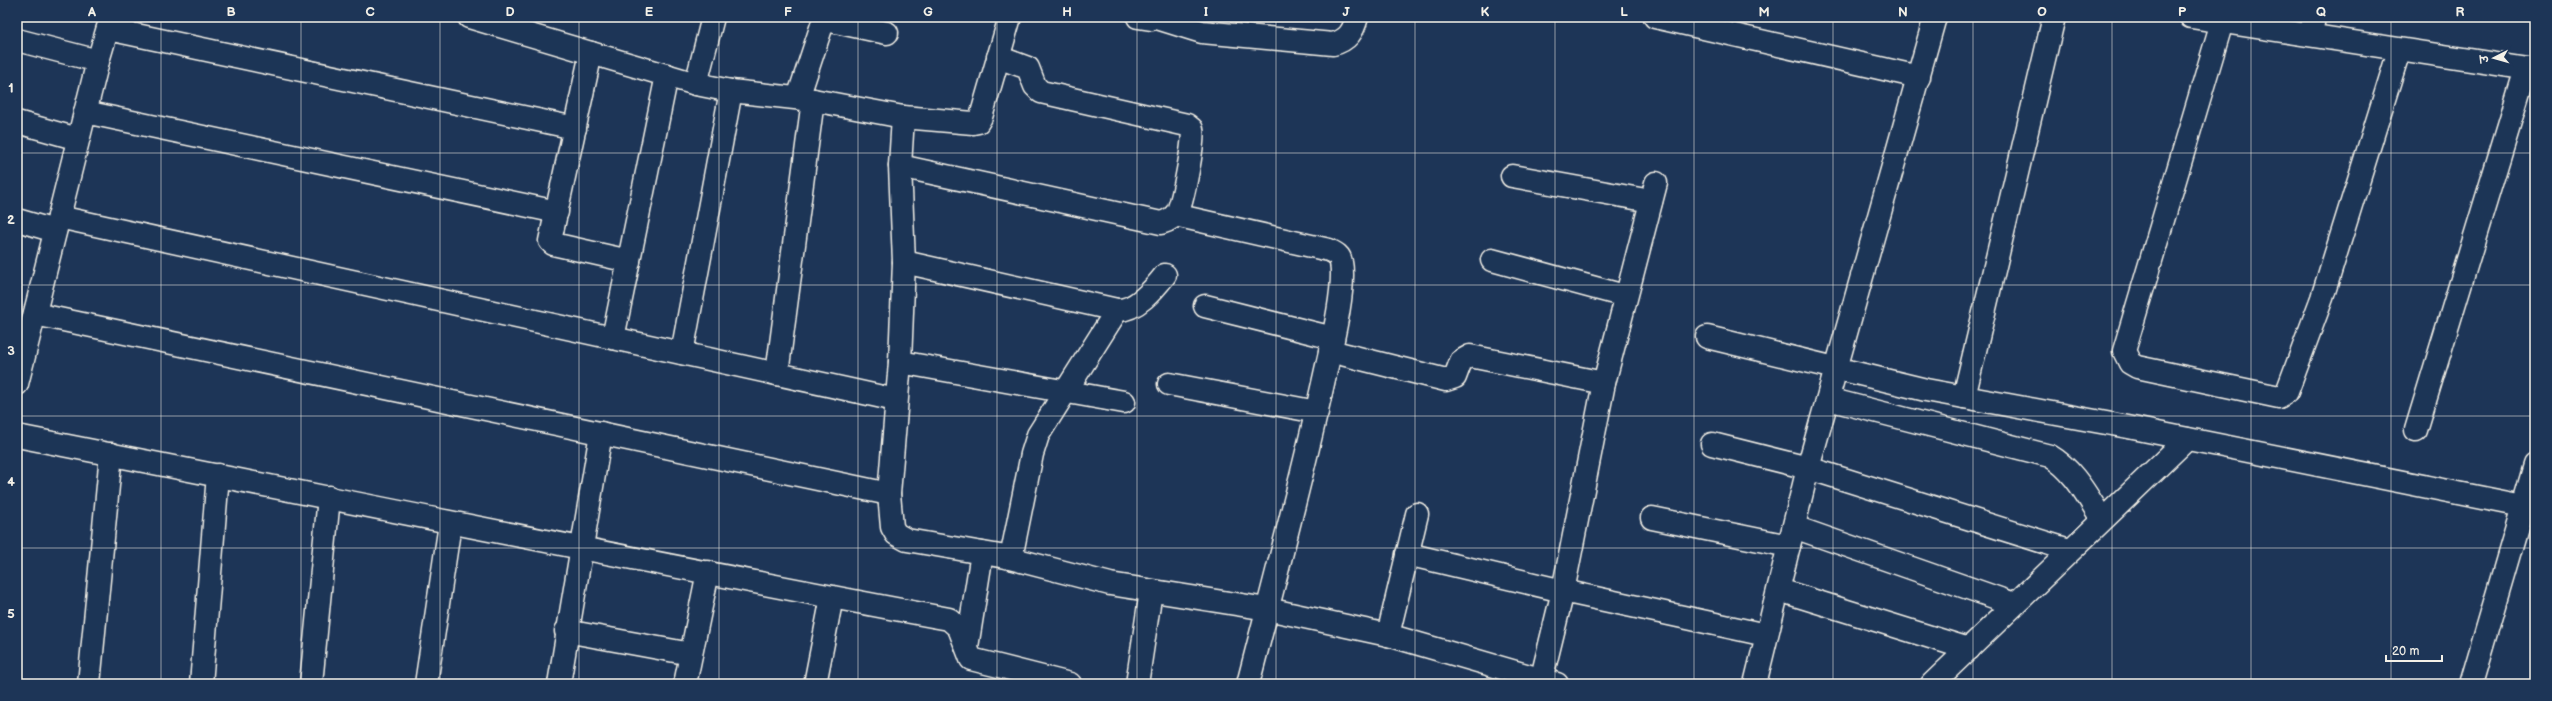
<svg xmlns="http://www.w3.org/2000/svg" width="2552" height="701" viewBox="0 0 2552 701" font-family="'Balsamiq Sans','Playpen Sans Deva',sans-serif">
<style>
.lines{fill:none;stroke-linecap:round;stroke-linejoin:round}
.minor-casing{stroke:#f4f1e8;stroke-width:25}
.minor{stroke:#1d3557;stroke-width:22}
.grid{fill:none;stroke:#f4f1e8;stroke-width:1;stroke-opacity:0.55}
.neatline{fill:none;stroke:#f4f1e8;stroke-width:1.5}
.grid-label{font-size:13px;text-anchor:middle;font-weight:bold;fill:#f4f1e8}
</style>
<rect width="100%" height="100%" fill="#1d3557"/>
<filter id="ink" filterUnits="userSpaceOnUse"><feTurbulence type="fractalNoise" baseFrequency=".025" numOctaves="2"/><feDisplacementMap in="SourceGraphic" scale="8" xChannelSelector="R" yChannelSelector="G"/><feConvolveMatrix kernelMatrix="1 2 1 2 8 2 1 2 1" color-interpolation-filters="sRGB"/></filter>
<g filter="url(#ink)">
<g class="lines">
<defs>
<g id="minor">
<polyline points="469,17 696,84 731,91 813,100 903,117 973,123 978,122 981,117 1010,17"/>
<polyline points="1138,17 1151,19 1159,17"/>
<polyline points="1655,17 1919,77"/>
<polyline points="2191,17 2535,70"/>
<path d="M1157,18L1202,32L1333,44C1348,40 1353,32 1357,17"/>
<polyline points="2222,22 2124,351 2130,363 2137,367 2279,397 2287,392 2322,298 2399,51"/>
<polyline points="108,29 575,128"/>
<polyline points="2311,35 2314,17"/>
<polyline points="17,40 98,61"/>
<polyline points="591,53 550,241 553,244 629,261"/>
<polyline points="696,84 713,17"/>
<polyline points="798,98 823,22 831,21 887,33"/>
<polyline points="85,112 557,212"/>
<polyline points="903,117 900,166 904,262 900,362 889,494 892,527 896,534 907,540 1006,557 1110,584 1267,609 1388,635 1557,684"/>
<polyline points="17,122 78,139"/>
<path d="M900,166L1161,223C1168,221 1174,218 1178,211C1183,199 1195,141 1192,129L1187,125L1041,92L1035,86L1028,68L998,57"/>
<polyline points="1512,176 1651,201"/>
<path d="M1175,215L1329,250C1335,253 1340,255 1341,262C1346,287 1332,344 1326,370C1303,475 1275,579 1248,684"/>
<polyline points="59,217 896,400"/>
<polyline points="17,220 55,231"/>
<polyline points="1492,260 1625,296"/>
<path d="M904,262L1117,310C1136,311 1154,289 1165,275"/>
<polyline points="1205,306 1333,338"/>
<polyline points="35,314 889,494"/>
<polyline points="1707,337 1926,390 2128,427 2523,506"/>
<polyline points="613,338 667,75"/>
<polyline points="1330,351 1446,380 1455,377 1461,361 1470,356 1604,383"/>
<polyline points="682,353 731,91"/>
<polyline points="900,362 1124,402"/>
<polyline points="777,374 813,100"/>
<polyline points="17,384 98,61 111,17"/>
<polyline points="1169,384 1317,412"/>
<polyline points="1964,397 2054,17"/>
<path d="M1828,399L2050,456C2074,470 2087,496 2102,519"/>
<polyline points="2416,430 2526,69"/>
<path d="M17,436C328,497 637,561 949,619L959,628L971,659L1070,684"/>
<polyline points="1712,444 1808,468 2069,550"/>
<polyline points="1652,518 1789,546"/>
<polyline points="1794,527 2014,604"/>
<polyline points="1407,554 1563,591 1766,635"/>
<polyline points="1011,558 1032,454 1038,435 1117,310"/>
<polyline points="1779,590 1969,649"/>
<polyline points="566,631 691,654"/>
<polyline points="1388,635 1417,514"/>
<polyline points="967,647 982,553"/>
<polyline points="1541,681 1563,591 1604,383 1656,183"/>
<polyline points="89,684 111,454"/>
<polyline points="201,684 218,475"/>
<polyline points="311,684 329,497"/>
<polyline points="426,684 450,524"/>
<polyline points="559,684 601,433"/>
<polyline points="685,684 708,572"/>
<polyline points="815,684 832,597"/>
<polyline points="1137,684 1151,591"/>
<polyline points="1755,684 1808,468 1935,17"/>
<polyline points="1932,684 2187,439"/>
<polyline points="2471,684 2535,465"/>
</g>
</defs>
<!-- minor casing -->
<use href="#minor" class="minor-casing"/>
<!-- minor -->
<use href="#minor" class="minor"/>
</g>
</g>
<!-- grid -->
<path class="grid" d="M161,17V684M301,17V684M440,17V684M579,17V684M719,17V684M858,17V684M997,17V684M1137,17V684M1276,17V684M1415,17V684M1555,17V684M1694,17V684M1833,17V684M1973,17V684M2112,17V684M2251,17V684M2391,17V684M17,153H2535M17,285H2535M17,416H2535M17,548H2535"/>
<!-- margin -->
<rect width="2552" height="701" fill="none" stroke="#1d3557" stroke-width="44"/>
<!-- north arrow -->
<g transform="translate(2494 58) rotate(264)" stroke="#1d3557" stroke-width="3" paint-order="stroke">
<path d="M0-3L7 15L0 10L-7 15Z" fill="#f4f1e8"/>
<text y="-6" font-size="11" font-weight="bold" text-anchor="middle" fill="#f4f1e8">उ</text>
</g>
<!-- scale -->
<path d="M2386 655v6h56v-6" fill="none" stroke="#f4f1e8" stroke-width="2"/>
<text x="2392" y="655" font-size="12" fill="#f4f1e8" stroke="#1d3557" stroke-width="3" paint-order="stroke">20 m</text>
<rect x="22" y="22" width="2508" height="657" class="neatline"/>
<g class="grid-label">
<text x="92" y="16">A</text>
<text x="231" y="16">B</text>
<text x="370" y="16">C</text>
<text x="510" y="16">D</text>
<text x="649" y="16">E</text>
<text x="788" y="16">F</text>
<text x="928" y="16">G</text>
<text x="1067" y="16">H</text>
<text x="1206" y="16">I</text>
<text x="1346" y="16">J</text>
<text x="1485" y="16">K</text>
<text x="1624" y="16">L</text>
<text x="1764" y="16">M</text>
<text x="1903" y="16">N</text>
<text x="2042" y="16">O</text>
<text x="2182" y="16">P</text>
<text x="2321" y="16">Q</text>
<text x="2460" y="16">R</text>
<text x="11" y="92">1</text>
<text x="11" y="224">2</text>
<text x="11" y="355">3</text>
<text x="11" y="486">4</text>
<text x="11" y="618">5</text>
</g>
</svg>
